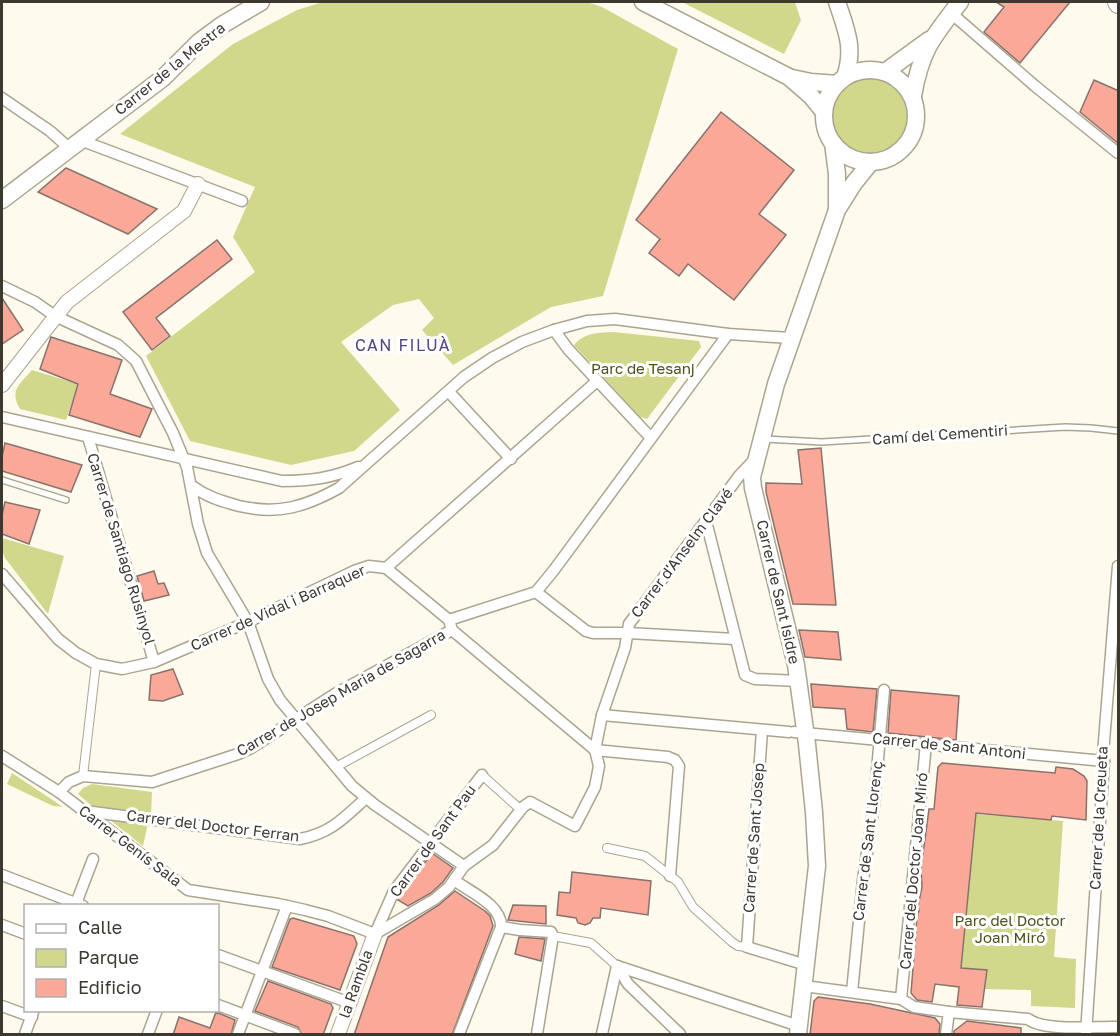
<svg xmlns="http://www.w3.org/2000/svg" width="1120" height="1036" viewBox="0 0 1120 1036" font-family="'Golos Text',sans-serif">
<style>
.green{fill:#d1d88c}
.building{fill:#faa998;stroke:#89726d;stroke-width:1.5}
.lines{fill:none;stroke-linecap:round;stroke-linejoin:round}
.service-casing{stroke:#aba48f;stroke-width:8}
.pedestrian-casing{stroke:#aba48f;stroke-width:10}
.minor-casing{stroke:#aba48f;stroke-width:13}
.tertiary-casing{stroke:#aba48f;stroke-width:16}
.secondary-casing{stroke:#aba48f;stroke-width:19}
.trunk-casing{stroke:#aba48f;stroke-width:20}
.service{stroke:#fff;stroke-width:5}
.pedestrian{stroke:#fff;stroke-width:8}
.minor{stroke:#fff;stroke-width:10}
.tertiary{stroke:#fff;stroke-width:14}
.secondary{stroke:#fff;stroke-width:16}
.trunk{stroke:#fff;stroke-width:18}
.labels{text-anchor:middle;stroke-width:6;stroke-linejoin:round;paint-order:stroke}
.street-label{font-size:15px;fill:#3c3931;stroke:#fff}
.park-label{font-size:15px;fill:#4d5118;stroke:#fff}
.neighbourhood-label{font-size:16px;letter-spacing:1.5px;fill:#544684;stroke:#fff}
</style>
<rect width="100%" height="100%" fill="#fefaed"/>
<!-- green -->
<g class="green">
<polygon points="323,2 587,2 602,7 678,49 603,296 551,307 453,365 422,330 434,318 419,299 393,305 341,342 400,410 354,451 291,465 190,441 146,356 255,272 233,237 255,187 120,134 233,44 297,10"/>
<polygon points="682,2 795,2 801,20 784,54"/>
<circle cx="870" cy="116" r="46"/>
<path d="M614,332L699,341L701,347L647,419L640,417L574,345C585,332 598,333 614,332Z"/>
<path d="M32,370L78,384L66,420L20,409C9,390 20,384 32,370Z"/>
<polygon points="2,538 64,556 48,614 5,558 3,553"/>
<polygon points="12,773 63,807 64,807 53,806 7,784"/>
<polygon points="92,784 152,792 151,815 93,807 78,794 83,788"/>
<polygon points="976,814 1063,821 1054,957 1076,959 1075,1008 1031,1006 1031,990 985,989 986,970 961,968"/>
<polygon points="105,816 148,823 143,846"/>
</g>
<!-- building -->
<g class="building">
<polygon points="996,2 1070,2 1020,63 984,32 1004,7"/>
<polygon points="1094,80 1119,91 1119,144 1080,112"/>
<polygon points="721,112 794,170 759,214 786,235 734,300 688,264 679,276 649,253 660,239 636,220"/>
<polygon points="66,168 157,209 128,234 38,192"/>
<polygon points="217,240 232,259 156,318 170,336 152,350 123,312"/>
<polygon points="2,298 23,330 2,344"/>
<polygon points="51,337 122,360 110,394 152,409 140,437 69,415 78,384 40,369"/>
<polygon points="5,443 82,465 71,492 2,471 2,457"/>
<polygon points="821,448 836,605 793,604 766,492 766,483 802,484 798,450"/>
<polygon points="5,502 40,510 29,544 2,534 2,515"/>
<polygon points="154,571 158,584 164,583 169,595 144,601 137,576"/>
<polygon points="799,630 838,632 841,660 805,657"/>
<polygon points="173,669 183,694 163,701 149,700 151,675"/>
<polygon points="811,684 877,689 873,732 847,729 845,709 813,707"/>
<polygon points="891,690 959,696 956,740 888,733"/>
<polygon points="942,763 1055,773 1056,767 1073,769 1084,776 1087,781 1086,820 1052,816 1051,820 976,813 961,968 987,970 982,1007 957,1005 959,987 935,984 932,1002 917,1000 911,993 917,917 919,911 918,906 922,887 921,869 929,809 934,809 938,767"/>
<polygon points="432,853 453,868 443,882 431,893 408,906 398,900 400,895"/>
<polygon points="572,872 651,881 648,915 601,908 600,918 593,918 590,923 585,925 578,923 576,918 557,915 559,892 570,893"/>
<polygon points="455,891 485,911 490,916 493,926 452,1035 354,1035 388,937 439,905"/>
<polygon points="513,905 546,906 546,924 508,920"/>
<polygon points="293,918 354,936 357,944 340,990 272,967 290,919"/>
<polygon points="519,937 545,939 541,961 515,954"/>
<polygon points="268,981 331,1004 333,1008 323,1035 302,1035 298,1027 255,1011"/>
<polygon points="818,997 870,1004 935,1018 940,1024 939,1035 810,1035 814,1001"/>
<polygon points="216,1012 235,1020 231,1035 173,1035 179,1017 210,1028"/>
<polygon points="967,1021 1021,1028 1021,1035 954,1035 954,1031"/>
</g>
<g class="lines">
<defs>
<g id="service">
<polyline points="764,439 822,442 1065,427 1091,428 1118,431"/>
<polyline points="2,480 66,500"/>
</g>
<g id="pedestrian">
<polyline points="336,767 431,715"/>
<polyline points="482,775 521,810"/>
<polyline points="83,776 96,664"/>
<polyline points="607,848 645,856 678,882 693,907 732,942 738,946 747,947"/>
<polyline points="553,936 591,943 617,966"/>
</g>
<g id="minor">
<polyline points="951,13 1035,86 1118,153"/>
<polyline points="2,98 50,131 69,148"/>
<polyline points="80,140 242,201"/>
<polyline points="2,286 35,302 55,316 118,345 136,361 173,433 187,467 198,524 207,553 248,622 268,679 280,700 352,786 375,805 464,866"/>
<polyline points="554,330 568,349 651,438"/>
<polyline points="449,392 511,459"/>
<path d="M2,417L282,481C310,481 332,478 358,467"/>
<polyline points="88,437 154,662"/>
<path d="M192,486C207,497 221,501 239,506C278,515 305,507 339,488L464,377L492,358L522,342L554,330L587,321L615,319L728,334L791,338"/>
<polyline points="706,521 745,675 755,679 798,681"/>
<polyline points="386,568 449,620 452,630 595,750"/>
<polyline points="2,574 58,639 76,653 96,664 122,669 154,662 248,622 354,571 369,566 386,568 597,381"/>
<polyline points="536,592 586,631 593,633 628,633 735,639"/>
<polyline points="449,620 536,592 554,570 728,334"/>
<polyline points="602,715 789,732"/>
<polyline points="762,730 747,947 806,965"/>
<polyline points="794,732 1104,761"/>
<polyline points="595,750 668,757 675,760 679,766 670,876"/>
<polyline points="2,756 59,792 188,890 278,904 305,910 328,916 375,934"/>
<polyline points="59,792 69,782 83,776 152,782 238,754 251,748 335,694 452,630"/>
<path d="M85,811L300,839C331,833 344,818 366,798"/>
<polyline points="2,875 83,906"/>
<path d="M454,880C470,892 502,905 501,927L459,1034"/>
<polyline points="75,906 93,859"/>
<polyline points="2,925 26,934"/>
<polyline points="501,927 520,930 551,932 553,936 537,1034"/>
<polyline points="375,934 435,899 449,887 464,866 493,845 523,807 530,802 575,826 595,787 599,766 595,750 602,715 625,648 629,624 739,476 755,459"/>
<polyline points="375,934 394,891 482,775"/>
<polyline points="218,955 350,1003"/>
<polyline points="617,966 799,1026"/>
<polyline points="617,966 628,984 680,1034"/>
<path d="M804,986L901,999L914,1007L949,1012L1028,1019C1045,1032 1096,1026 1118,1027"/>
<polyline points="852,992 863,880 874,805 884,690"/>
<polyline points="901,999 926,744"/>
<polyline points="218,1005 295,1034"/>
<polyline points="2,1006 32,1017"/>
<polyline points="25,1034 33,1012"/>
<polyline points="148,1034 157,1010"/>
<polyline points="238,1034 287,906"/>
<polyline points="602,1034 617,966"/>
<polyline points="946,1034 949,1012"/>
<polyline points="1086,1034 1104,761 1103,754 1118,566"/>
</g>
<g id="tertiary">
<polyline points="2,385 67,302 184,211 198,184"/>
<polyline points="338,1034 375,934"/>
</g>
<g id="secondary">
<polyline points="643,2 789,77 811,96 824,112"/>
<path d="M837,2C846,29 855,48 845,77"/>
<circle cx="870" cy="116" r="46"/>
<polyline points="885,72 929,40"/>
<polyline points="792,78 811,82 837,84"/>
<path d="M913,96C921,50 932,38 960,2"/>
<polyline points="833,143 837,174 837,209"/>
<polyline points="2,200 163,78 199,42 222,25 261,2"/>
<polyline points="798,1034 817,866 814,812 807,744 796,665 753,488 752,477 776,384 837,210 854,183 871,162"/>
</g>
<polyline id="trunk" points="1117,2 1118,4"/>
</defs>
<!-- service casing -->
<use href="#service" class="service-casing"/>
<!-- pedestrian casing -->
<use href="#pedestrian" class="pedestrian-casing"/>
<!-- minor casing -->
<use href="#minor" class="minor-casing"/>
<!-- tertiary casing -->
<use href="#tertiary" class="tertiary-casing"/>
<!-- secondary casing -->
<use href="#secondary" class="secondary-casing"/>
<!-- trunk casing -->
<use href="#trunk" class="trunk-casing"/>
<!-- service -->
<use href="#service" class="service"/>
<!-- pedestrian -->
<use href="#pedestrian" class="pedestrian"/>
<!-- minor -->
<use href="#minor" class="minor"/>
<!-- tertiary -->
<use href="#tertiary" class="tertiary"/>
<!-- secondary -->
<use href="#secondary" class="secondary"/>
<!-- trunk -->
<use href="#trunk" class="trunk"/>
</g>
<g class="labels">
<!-- street labels -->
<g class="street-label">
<text transform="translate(170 69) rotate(-39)" y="5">Carrer de la Mestra</text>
<text transform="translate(940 435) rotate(-4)" y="5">Camí del Cementiri</text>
<text transform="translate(121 549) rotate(73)" y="5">Carrer de Santiago Rusinyol</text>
<text transform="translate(682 553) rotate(-53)" y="5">Carrer d'Anselm Clavé</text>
<text transform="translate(778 592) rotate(77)" y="5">Carrer de Sant Isidre</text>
<text transform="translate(278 608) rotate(-24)" y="5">Carrer de Vidal i Barraquer</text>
<text transform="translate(341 693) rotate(-30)" y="5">Carrer de Josep Maria de Sagarra</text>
<text transform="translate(949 746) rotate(6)" y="5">Carrer de Sant Antoni</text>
<text transform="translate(1099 818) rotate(-87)" y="5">Carrer de la Creueta</text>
<text transform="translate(213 826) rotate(7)" y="5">Carrer del Doctor Ferran</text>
<text transform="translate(754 838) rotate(-86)" y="5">Carrer de Sant Josep</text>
<text transform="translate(433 841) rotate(-54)" y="5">Carrer de Sant Pau</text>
<text transform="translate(868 841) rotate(-83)" y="5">Carrer de Sant Llorenç</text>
<text transform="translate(130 846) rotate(37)" y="5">Carrer Genís Sala</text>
<text transform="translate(914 871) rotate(-85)" y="5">Carrer del Doctor Joan Miró</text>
<text transform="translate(356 984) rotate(-70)" y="5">la Rambla</text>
</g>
<!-- park labels -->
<g class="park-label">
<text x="643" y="374">Parc de Tesanj</text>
<text x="1010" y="926">Parc del Doctor<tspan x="1010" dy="17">Joan Miró</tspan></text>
</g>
<!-- neighbourhood labels -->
<g class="neighbourhood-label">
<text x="403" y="351">CAN FILUÀ</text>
</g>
</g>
<!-- border -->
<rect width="1120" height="1036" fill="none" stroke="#3c3931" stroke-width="6"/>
<!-- legend -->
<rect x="24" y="904" width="195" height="108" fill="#ffffff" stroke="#b1b0ad" stroke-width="1.5"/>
<rect x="36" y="924" width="30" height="9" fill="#ffffff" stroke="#b1b0ad" stroke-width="1.5"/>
<text x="78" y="934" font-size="18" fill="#3c3931">Calle</text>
<rect x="36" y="949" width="30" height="18" fill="#d1d88c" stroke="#b1b0ad" stroke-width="1.5"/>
<text x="78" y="964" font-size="18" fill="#3c3931">Parque</text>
<rect x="36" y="979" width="30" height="18" fill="#faa998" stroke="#b1b0ad" stroke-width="1.5"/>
<text x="78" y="994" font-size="18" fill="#3c3931">Edificio</text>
</svg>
